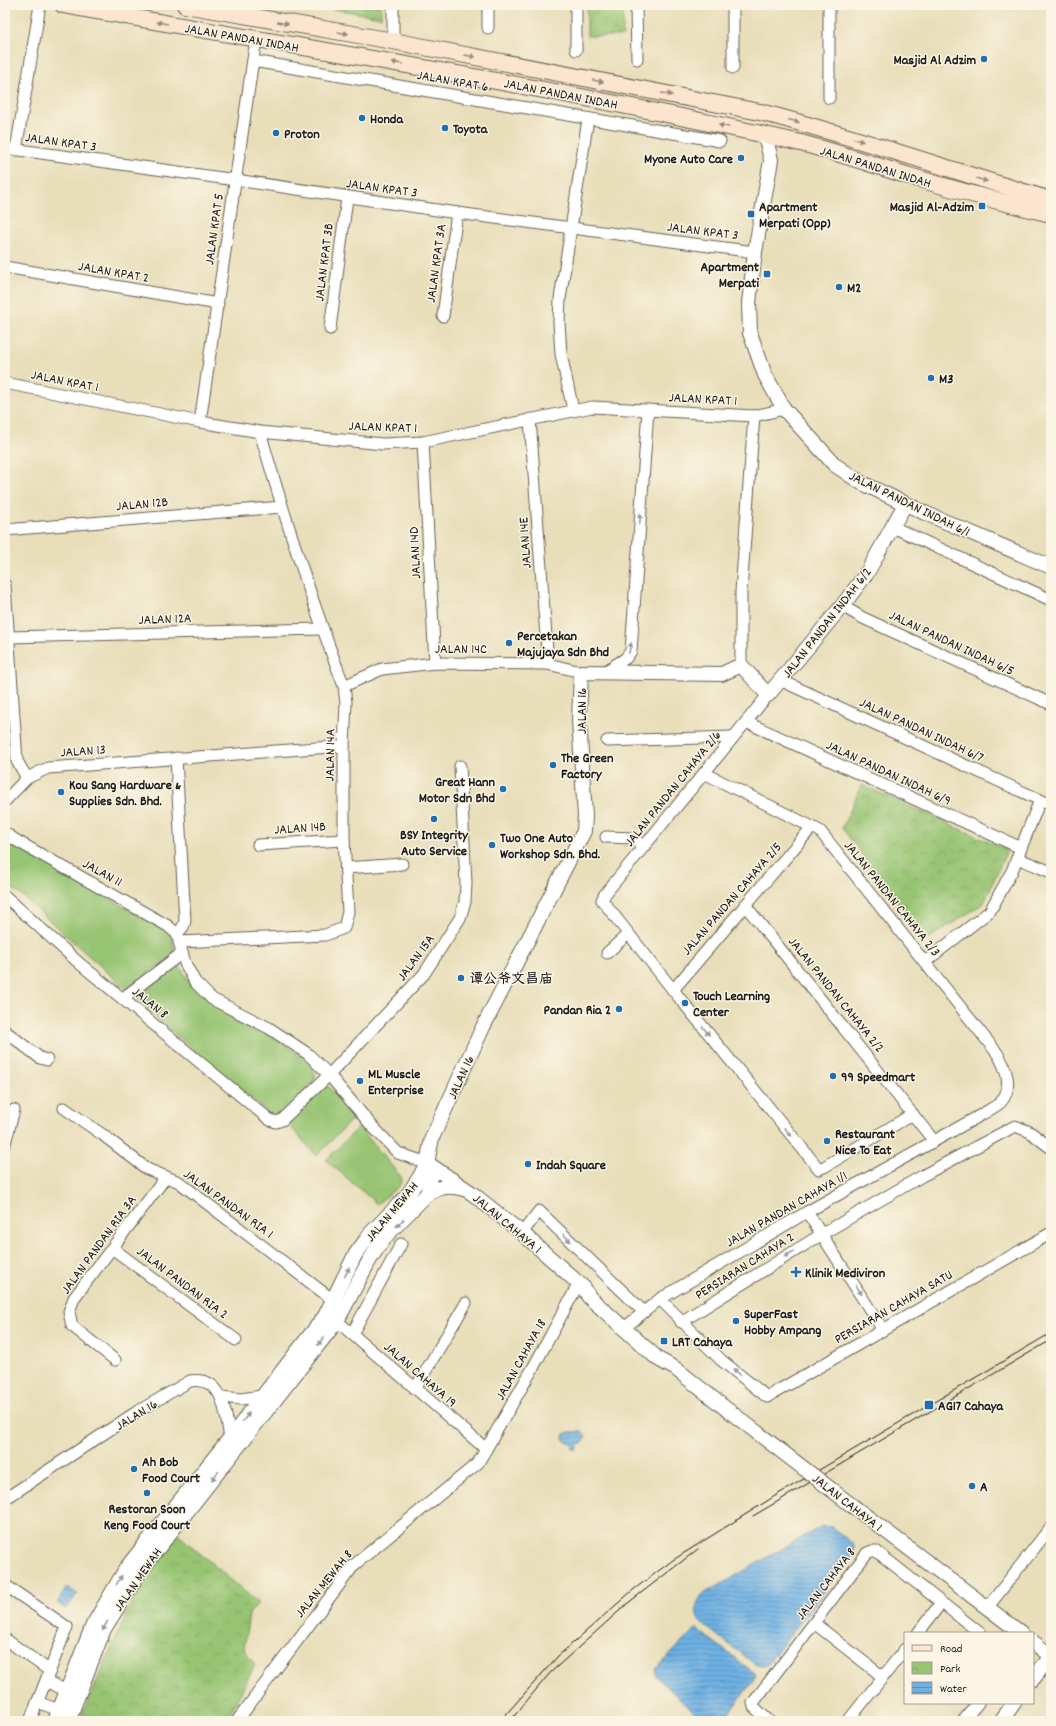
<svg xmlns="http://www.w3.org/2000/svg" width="1056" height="1726" viewBox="0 0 1056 1726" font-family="Dekko,'LXGW WenKai TC',sans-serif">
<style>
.grass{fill:#97c472;stroke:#5a7047}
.park{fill:url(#park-crowns);stroke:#5a7047}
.water{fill:url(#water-rules);stroke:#456680}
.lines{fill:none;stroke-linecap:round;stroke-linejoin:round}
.minor-casing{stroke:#636053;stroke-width:13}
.tertiary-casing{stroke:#636053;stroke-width:16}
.secondary-casing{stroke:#636053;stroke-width:18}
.minor{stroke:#fff;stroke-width:11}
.tertiary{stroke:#fff;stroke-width:14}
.secondary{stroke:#fce5cf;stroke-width:16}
.tram{stroke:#1c1c1c;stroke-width:1}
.tertiary-bridge-casing{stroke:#636053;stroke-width:16;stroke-linecap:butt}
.tertiary-bridge{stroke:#fff;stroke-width:14}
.oneway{fill:#978b7e}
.oneway2{fill:#999}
.poi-dot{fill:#1f6fb2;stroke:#fcf5e5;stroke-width:1.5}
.labels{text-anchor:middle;stroke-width:3;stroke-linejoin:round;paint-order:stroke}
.street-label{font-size:14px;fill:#1c1c1c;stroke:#fcf5e5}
.poi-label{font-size:14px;font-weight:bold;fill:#1c1c1c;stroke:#fcf5e5;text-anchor:start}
</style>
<defs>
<pattern id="park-crowns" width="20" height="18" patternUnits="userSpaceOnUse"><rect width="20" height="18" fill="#97c472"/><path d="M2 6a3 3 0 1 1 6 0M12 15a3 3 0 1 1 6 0" fill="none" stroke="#82a862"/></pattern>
<pattern id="water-rules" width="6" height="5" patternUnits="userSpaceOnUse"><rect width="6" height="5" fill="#6eb1e3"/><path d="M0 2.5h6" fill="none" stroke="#5a8fb7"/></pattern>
</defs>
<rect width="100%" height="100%" fill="#fcf5e5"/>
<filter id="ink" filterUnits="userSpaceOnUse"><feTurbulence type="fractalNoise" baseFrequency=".025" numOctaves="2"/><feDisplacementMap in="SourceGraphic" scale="8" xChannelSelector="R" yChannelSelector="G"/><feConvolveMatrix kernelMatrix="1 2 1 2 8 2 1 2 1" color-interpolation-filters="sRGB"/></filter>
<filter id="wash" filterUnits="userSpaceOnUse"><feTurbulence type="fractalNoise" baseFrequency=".012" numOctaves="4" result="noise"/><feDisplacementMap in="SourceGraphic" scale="16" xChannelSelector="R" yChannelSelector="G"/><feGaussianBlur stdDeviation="0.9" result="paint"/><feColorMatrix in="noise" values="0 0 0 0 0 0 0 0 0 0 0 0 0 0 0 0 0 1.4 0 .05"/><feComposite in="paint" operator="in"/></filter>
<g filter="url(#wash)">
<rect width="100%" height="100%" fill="#e8deba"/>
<!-- grass -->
<g class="grass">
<polygon points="5,838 171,934 175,952 127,990 21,895 5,883"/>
<polygon points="178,963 194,990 275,1038 309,1062 315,1074 315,1081 282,1116 267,1112 139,1003 141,994"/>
<polygon points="327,1085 355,1116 317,1156 287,1123"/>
<polygon points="359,1127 402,1178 400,1185 377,1204 326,1160"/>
</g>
<!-- park -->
<g class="park">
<polygon points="310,5 381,5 381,17"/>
<rect x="587" y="5" width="36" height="31"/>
<polygon points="862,785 1007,850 984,903 926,940 842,828"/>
<polygon points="175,1532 258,1603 249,1614 244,1649 255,1665 226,1721 79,1721 140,1584"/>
</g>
<!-- water -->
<g class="water">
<polygon points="569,1432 582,1432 586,1436 584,1442 578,1444 576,1451 573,1449 572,1443 566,1442 564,1440 564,1434"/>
<path d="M822,1526L832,1527L854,1545V1553L767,1665L763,1666L756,1665L700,1622C695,1612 695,1605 702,1595Z"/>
<polygon points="67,1587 77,1594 66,1609 57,1603"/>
<polygon points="697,1629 752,1671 755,1675 753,1681 723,1721 703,1721 655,1675 657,1668 693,1631"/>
</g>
</g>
<g filter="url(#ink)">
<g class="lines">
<defs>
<g id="minor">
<polyline points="393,5 393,41"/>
<polyline points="488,5 488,28"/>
<polyline points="636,5 637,59"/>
<polyline points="733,5 733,68"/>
<polyline points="829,5 829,98"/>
<polyline points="576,50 576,5"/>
<polyline points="253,61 720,141"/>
<polyline points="5,148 236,180 457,213 755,252"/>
<polyline points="16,150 40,5"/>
<polyline points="5,267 218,304"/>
<polyline points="443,316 457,213"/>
<polyline points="330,329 347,198"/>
<polyline points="5,383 200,422 260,432 383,444 423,442 592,407 754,416 784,409"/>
<polyline points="573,410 561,354 559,322 560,299 588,119"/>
<polyline points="530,419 548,664"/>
<polyline points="200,422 256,39"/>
<polyline points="423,442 435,663"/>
<polyline points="893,527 1051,600"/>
<polyline points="5,530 282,507"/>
<polyline points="5,585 17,761 27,778"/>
<polyline points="842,606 863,618 1051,704"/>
<polyline points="9,637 322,629"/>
<polyline points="741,665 741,592 754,416"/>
<polyline points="603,673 626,658 631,651 648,410"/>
<polyline points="780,680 1051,805"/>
<polyline points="344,686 382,669 435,663 548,664 581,672"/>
<polyline points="768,695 605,894 602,900 673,990 819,1169 824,1167 913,1114"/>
<polyline points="746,722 1021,848"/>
<polyline points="607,741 733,737"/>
<polyline points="176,758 185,921 183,927 177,934"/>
<polyline points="5,801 27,778 48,768 344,746"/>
<polyline points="5,833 17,841 168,926 177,934 185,963 195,982 212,999 269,1028 308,1054 329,1075 372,1126 398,1153 427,1163"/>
<polyline points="606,837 634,838 643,847"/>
<polyline points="258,845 344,840"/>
<polyline points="1017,858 1051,872"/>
<polyline points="346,868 402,864"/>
<polyline points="5,896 79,963 270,1120 276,1122 282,1120 329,1075 424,974 460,918 465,902 466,883 460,766"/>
<polyline points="745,905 934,1141"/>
<path d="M181,942L325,935L344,928L348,912L344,840V746L346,703L344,686C312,603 285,518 260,432"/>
<polyline points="607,953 628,934"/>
<polyline points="925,962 990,911 1012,871 1040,800"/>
<polyline points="673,990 812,827"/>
<polyline points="123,998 182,953"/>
<polyline points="5,1031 40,1058 47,1060"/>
<polyline points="64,1108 103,1135 147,1169 179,1182 333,1300"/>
<polyline points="5,1143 14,1110"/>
<polyline points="807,1212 883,1330"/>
<polyline points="522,1233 539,1211 644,1312"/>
<polyline points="112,1248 236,1340"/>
<polyline points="660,1299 721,1360 767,1397 1051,1233"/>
<polyline points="337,1321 486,1449"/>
<polyline points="681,1322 822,1234 922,1176 1015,1126 1030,1132 1051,1148"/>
<path d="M623,1329L660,1299L807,1212L981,1115C987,1111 995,1107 1000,1103C1014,1089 1006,1067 997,1053L820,831L704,773"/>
<polyline points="352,1334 401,1244"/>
<polyline points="115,1360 72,1326 69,1312 74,1298 166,1177"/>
<polyline points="415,1389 466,1303"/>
<polyline points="221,1397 241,1399 262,1396"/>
<path d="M5,1499L135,1413L190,1381C225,1376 225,1413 230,1438L234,1441"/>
<polyline points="5,1585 67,1627 30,1721"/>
<polyline points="987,1608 1051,1527"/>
<polyline points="814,1623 883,1677"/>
<polyline points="918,1633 941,1603"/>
<polyline points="5,1639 50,1671"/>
<polyline points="46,1681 67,1691"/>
<polyline points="37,1702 67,1713"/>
<polyline points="237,1721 354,1565 478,1463 533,1368 579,1283"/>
<polyline points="769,1721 754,1707 753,1703 867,1553 872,1551 876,1551 980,1633"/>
<polyline points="848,1721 905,1649"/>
<polyline points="963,1721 978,1703"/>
</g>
<g id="tertiary">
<polyline points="762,134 767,143 771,160 755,252 749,303 750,333 765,375 784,409 835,465 860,482 925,513 1051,567"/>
<polyline points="427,1163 473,1194 522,1233 584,1288 589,1297 658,1359 676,1369 720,1404"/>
<path d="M427,1194C440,1186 450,1185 464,1189"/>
<polyline points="850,1504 1021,1633"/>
<polyline points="1033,1642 1051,1656"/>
<polyline points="1033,1679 1051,1656"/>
<polyline points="55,1721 93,1625 127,1567 230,1438 325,1316 355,1255 371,1233 407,1196 419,1178 427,1163 432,1138 483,1027 584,831 585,816 579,720 581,672 722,674 741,665 768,695 842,606 867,573 905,504"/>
<polyline points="68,1721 104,1629 140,1571 337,1321 369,1261 383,1239 427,1194 431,1178 427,1163"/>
<polyline points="1001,1721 1014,1703"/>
</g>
<g id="secondary">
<path d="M63,5C307,49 551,86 792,141C832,150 870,164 909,176C956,190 1003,203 1051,214"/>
<path d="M185,5L393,41L760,112C858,137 954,172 1051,200"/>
</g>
</defs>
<!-- minor casing -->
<use href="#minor" class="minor-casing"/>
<!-- tertiary casing -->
<use href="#tertiary" class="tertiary-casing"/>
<!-- secondary casing -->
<use href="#secondary" class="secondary-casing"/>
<!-- minor -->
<use href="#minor" class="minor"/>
<!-- tertiary -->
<use href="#tertiary" class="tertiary"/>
<!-- secondary -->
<use href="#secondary" class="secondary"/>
<!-- tram -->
<g class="tram">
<polyline points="753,1516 1051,1340"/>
<polyline points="500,1721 558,1656 633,1590 673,1560 775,1496 1051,1333"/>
<polyline points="510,1721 550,1673 628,1603 698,1549"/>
</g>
<defs>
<polyline id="tertiary-bridge" points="720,1404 850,1504"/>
</defs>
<!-- tertiary-bridge casing -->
<use href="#tertiary-bridge" class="tertiary-bridge-casing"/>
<!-- tertiary-bridge -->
<use href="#tertiary-bridge" class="tertiary-bridge"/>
</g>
<!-- one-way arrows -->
<defs><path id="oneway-solid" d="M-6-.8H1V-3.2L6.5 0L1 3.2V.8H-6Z"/></defs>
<g class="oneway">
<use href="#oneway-solid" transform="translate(162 23) rotate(-170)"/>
<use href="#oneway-solid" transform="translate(283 23) rotate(10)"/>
<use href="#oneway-solid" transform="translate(343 33) rotate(9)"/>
<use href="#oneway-solid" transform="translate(470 56) rotate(11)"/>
<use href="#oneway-solid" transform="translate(397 63) rotate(-171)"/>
<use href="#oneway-solid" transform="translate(598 81) rotate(11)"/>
<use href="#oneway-solid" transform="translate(667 94) rotate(11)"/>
<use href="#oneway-solid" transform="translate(794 121) rotate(15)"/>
<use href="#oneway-solid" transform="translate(724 126) rotate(-168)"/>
<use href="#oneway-solid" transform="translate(858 140) rotate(18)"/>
<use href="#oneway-solid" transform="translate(982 180) rotate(16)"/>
</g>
<g class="oneway2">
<use href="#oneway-solid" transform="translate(640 519) rotate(-86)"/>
<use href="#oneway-solid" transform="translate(630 648) rotate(-77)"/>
<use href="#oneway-solid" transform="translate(706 1031) rotate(51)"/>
<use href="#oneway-solid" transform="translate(788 1132) rotate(51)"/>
<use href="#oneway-solid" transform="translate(400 1223) rotate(136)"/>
<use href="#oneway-solid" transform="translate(567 1238) rotate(44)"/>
<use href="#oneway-solid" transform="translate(789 1254) rotate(148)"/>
<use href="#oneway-solid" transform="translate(347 1272) rotate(-64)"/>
<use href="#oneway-solid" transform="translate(859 1290) rotate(58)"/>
<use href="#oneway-solid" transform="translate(321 1341) rotate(128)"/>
<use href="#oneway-solid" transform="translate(737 1372) rotate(-141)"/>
<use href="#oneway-solid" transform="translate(246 1417) rotate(-52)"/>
<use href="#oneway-solid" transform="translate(215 1476) rotate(128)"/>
<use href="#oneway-solid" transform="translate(119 1580) rotate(-59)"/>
<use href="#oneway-solid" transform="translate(105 1626) rotate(118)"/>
</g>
</g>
<!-- markers -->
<g class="poi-dot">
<circle cx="984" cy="59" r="4"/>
<circle cx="362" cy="118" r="4"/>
<circle cx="445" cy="128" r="4"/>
<circle cx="276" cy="133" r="4"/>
<circle cx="741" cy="158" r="4"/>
<rect x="978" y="202" width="8" height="8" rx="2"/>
<rect x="747" y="210" width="8" height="8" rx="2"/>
<rect x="763" y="270" width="8" height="8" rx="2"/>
<circle cx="839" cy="287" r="4"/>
<circle cx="931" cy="378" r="4"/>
<circle cx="509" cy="643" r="4"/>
<circle cx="553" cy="765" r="4"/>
<circle cx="503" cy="789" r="4"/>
<circle cx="61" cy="792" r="4"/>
<circle cx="434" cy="819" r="4"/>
<circle cx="492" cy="845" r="4"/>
<circle cx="461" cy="978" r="4"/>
<circle cx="685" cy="1003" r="4"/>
<circle cx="619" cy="1009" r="4"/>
<circle cx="833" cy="1076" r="4"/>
<circle cx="360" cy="1081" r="4"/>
<circle cx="827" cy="1141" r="4"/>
<circle cx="528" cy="1164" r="4"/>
<path d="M794 1266h4v4h4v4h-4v4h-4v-4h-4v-4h4z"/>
<circle cx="736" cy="1321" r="4"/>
<rect x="660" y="1337" width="8" height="8" rx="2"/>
<rect x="924" y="1400" width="10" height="10" rx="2"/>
<circle cx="134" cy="1469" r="4"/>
<circle cx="972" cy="1486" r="4"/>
<circle cx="147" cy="1493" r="4"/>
</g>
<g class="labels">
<!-- street labels -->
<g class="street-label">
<text transform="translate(242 37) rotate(10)" y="5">JALAN PANDAN INDAH</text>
<text transform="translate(453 80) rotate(10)" y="5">JALAN KPAT 6</text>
<text transform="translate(561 93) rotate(11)" y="5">JALAN PANDAN INDAH</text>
<text transform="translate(61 141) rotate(8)" y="5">JALAN KPAT 3</text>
<text transform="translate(876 166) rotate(17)" y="5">JALAN PANDAN INDAH</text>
<text transform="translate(382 187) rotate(8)" y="5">JALAN KPAT 3</text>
<text transform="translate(213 229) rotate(-82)" y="5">JALAN KPAT 5</text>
<text transform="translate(703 230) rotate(7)" y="5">JALAN KPAT 3</text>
<text transform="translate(323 262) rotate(-83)" y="5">JALAN KPAT 3B</text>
<text transform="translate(435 263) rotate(-82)" y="5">JALAN KPAT 3A</text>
<text transform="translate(114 271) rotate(10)" y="5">JALAN KPAT 2</text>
<text transform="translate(65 380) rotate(11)" y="5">JALAN KPAT 1</text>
<text transform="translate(703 398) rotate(3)" y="5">JALAN KPAT 1</text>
<text transform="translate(383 426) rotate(2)" y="5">JALAN KPAT 1</text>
<text transform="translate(142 503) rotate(-5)" y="5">JALAN 12B</text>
<text transform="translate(910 503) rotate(26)" y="5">JALAN PANDAN INDAH 6/1</text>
<text transform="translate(524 543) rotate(-94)" y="5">JALAN 14E</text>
<text transform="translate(414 553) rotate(-93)" y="5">JALAN 14D</text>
<text transform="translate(165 618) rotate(-2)" y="5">JALAN 12A</text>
<text transform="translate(826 622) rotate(-52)" y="5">JALAN PANDAN INDAH 6/2</text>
<text transform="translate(952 642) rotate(25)" y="5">JALAN PANDAN INDAH 6/5</text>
<text x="461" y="653">JALAN 14C</text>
<text transform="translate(581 711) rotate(-90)" y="5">JALAN 16</text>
<text transform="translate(922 729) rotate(25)" y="5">JALAN PANDAN INDAH 6/7</text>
<text transform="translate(83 750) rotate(-4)" y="5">JALAN 13</text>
<text transform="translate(329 755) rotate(-89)" y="5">JALAN 14A</text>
<text transform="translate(889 772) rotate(25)" y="5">JALAN PANDAN INDAH 6/9</text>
<text transform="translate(672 788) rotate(-51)" y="5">JALAN PANDAN CAHAYA 2/6</text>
<text transform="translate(300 827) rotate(-4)" y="5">JALAN 14B</text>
<text transform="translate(103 872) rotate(29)" y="5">JALAN 11</text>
<text transform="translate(731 898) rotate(-49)" y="5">JALAN PANDAN CAHAYA 2/5</text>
<text transform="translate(893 898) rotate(51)" y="5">JALAN PANDAN CAHAYA 2/3</text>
<text transform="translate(415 957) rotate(-54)" y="5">JALAN 15A</text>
<text transform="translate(837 994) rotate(51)" y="5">JALAN PANDAN CAHAYA 2/2</text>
<text transform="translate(151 1002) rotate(39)" y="5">JALAN 8</text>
<text transform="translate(460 1077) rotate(-66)" y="5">JALAN 16</text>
<text transform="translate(229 1203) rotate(36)" y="5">JALAN PANDAN RIA 1</text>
<text transform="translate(786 1208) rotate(-30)" y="5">JALAN PANDAN CAHAYA 1/1</text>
<text transform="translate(391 1211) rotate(-50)" y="5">JALAN MEWAH</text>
<text transform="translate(508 1223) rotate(40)" y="5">JALAN CAHAYA 1</text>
<text transform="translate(98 1244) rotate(-54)" y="5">JALAN PANDAN RIA 3A</text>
<text transform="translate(744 1265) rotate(-32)" y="5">PERSIARAN CAHAYA 2</text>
<text transform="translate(183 1282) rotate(37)" y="5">JALAN PANDAN RIA 2</text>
<text transform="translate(893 1306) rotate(-30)" y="5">PERSIARAN CAHAYA SATU</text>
<text transform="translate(520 1359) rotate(-61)" y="5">JALAN CAHAYA 18</text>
<text transform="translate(421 1374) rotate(41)" y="5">JALAN CAHAYA 19</text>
<text transform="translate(136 1414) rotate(-32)" y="5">JALAN 16</text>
<text transform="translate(848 1502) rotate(38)" y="5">JALAN CAHAYA 1</text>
<text transform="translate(137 1579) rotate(-55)" y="5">JALAN MEWAH</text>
<text transform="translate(323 1583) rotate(-51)" y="5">JALAN MEWAH 8</text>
<text transform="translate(825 1583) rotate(-52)" y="5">JALAN CAHAYA 8</text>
</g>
<!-- poi labels -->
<g class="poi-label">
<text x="976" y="64" text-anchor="end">Masjid Al Adzim</text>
<text x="370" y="123">Honda</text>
<text x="453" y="133">Toyota</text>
<text x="284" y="138">Proton</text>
<text x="733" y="163" text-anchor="end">Myone Auto Care</text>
<text x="759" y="211">Apartment<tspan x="759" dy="16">Merpati (Opp)</tspan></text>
<text x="974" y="211" text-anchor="end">Masjid Al-Adzim</text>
<text x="759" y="271" text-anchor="end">Apartment<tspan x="759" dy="16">Merpati</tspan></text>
<text x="847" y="292">M2</text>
<text x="939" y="383">M3</text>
<text x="517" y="640">Percetakan<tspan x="517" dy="16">Majujaya Sdn Bhd</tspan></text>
<text x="561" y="762">The Green<tspan x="561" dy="16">Factory</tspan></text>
<text x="495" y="786" text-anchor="end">Great Hann<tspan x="495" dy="16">Motor Sdn Bhd</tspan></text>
<text x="69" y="789">Kou Sang Hardware &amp;<tspan x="69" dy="16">Supplies Sdn. Bhd.</tspan></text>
<text x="434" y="839" text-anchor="middle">BSY Integrity<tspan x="434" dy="16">Auto Service</tspan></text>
<text x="500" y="842">Two One Auto<tspan x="500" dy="16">Workshop Sdn. Bhd.</tspan></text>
<text x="469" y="983">谭公爷文昌庙</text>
<text x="693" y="1000">Touch Learning<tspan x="693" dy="16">Center</tspan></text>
<text x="611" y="1014" text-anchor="end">Pandan Ria 2</text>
<text x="368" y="1078">ML Muscle<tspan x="368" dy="16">Enterprise</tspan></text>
<text x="841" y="1081">99 Speedmart</text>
<text x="835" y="1138">Restaurant<tspan x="835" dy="16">Nice To Eat</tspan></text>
<text x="536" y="1169">Indah Square</text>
<text x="805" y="1277">Klinik Mediviron</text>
<text x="744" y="1318">SuperFast<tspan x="744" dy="16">Hobby Ampang</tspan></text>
<text x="672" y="1346">LRT Cahaya</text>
<text x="938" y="1410">AG17 Cahaya</text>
<text x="142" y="1466">Ah Bob<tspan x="142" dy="16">Food Court</tspan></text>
<text x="980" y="1491">A</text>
<text x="147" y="1513" text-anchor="middle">Restoran Soon<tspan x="147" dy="16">Keng Food Court</tspan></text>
</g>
</g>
<!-- margin -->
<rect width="1056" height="1726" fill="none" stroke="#fcf5e5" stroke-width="20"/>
<!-- legend -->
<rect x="904" y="1632" width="130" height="72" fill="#fcf5e5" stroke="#a29e95"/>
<rect x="912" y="1645" width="20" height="6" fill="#fce5cf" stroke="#a29e95"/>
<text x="940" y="1652" font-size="12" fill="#1c1c1c">Road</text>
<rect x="912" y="1662" width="20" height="12" fill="url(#park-crowns)" stroke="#a29e95"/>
<text x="940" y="1672" font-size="12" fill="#1c1c1c">Park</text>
<rect x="912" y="1682" width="20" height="12" fill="url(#water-rules)" stroke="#a29e95"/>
<text x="940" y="1692" font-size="12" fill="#1c1c1c">Water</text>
</svg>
